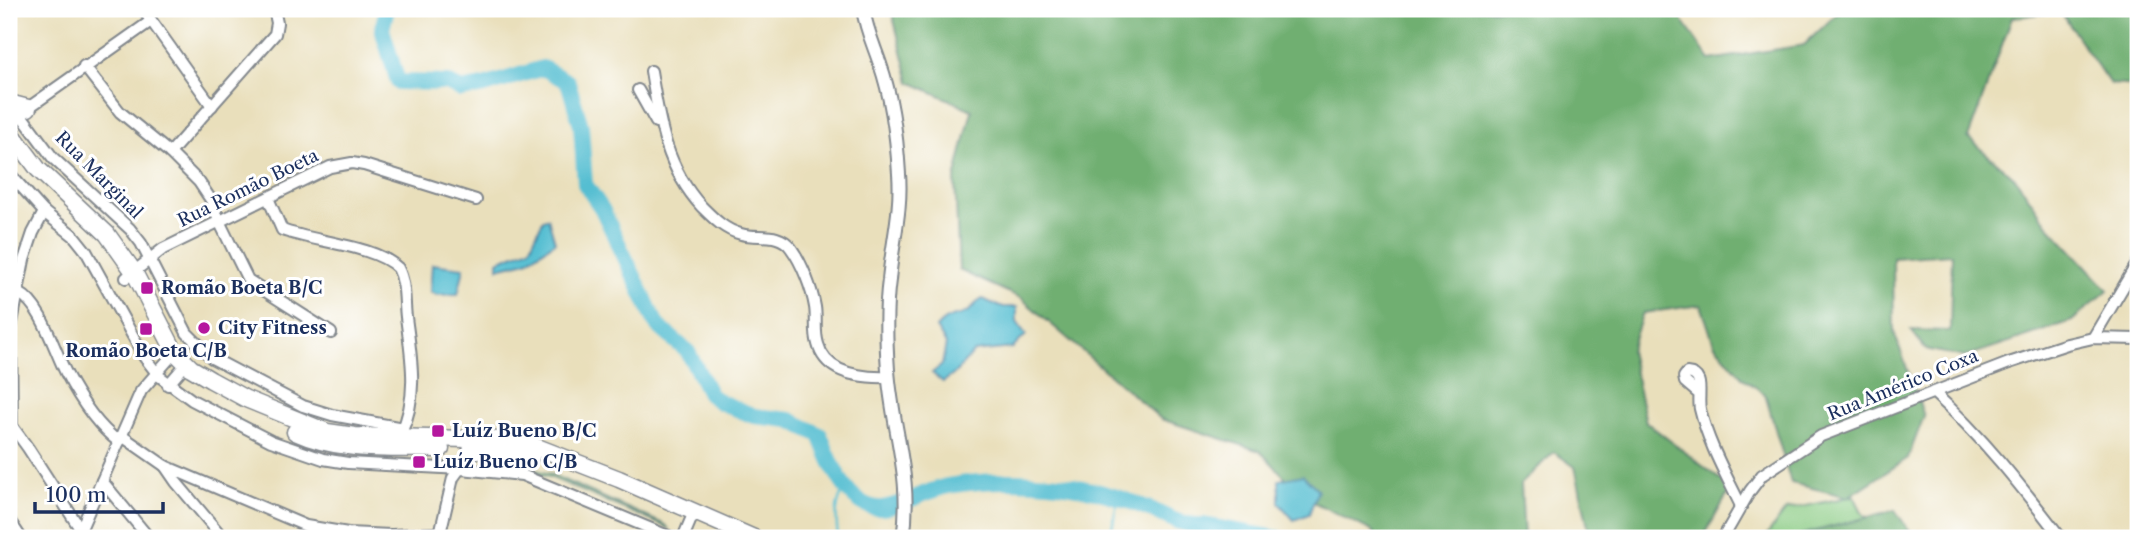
<svg xmlns="http://www.w3.org/2000/svg" width="2147" height="547" viewBox="0 0 2147 547" font-family="'Libre Caslon Text',serif">
<style>
.green{fill:#8acb83;stroke:#527d70;stroke-width:2}
.forest{fill:#6faf71;stroke:#456f68;stroke-width:2}
.water{fill:#55bed1;stroke:#387698;stroke-width:2}
.lines{fill:none;stroke-linecap:round;stroke-linejoin:round}
.stream{stroke:#55bed1;stroke-width:2.5}
.river{stroke:#55bed1;stroke-width:16}
.minor-casing{stroke:#82878c;stroke-width:14}
.tertiary-casing{stroke:#82878c;stroke-width:16}
.primary-casing{stroke:#82878c;stroke-width:19}
.minor{stroke:#fff;stroke-width:10}
.tertiary{stroke:#fff;stroke-width:12}
.primary{stroke:#fff;stroke-width:16}
.poi-dot{fill:#b5179e;stroke:#fff;stroke-width:2.5}
.labels{text-anchor:middle;stroke-width:6;stroke-linejoin:round;paint-order:stroke}
.street-label{font-size:18px;fill:#1b2f5e;stroke:#fff}
.poi-label{font-size:18px;font-weight:bold;fill:#1b2f5e;stroke:#fff;text-anchor:start}
</style>
<rect width="100%" height="100%" fill="#fff"/>
<filter id="ink" filterUnits="userSpaceOnUse"><feTurbulence type="fractalNoise" baseFrequency=".0143" numOctaves="2"/><feDisplacementMap in="SourceGraphic" scale="14" xChannelSelector="R" yChannelSelector="G"/><feConvolveMatrix kernelMatrix="1 2 1 2 8 2 1 2 1" color-interpolation-filters="sRGB"/></filter>
<filter id="wash" filterUnits="userSpaceOnUse"><feTurbulence type="fractalNoise" baseFrequency=".00686" numOctaves="4" result="noise"/><feDisplacementMap in="SourceGraphic" scale="28" xChannelSelector="R" yChannelSelector="G"/><feGaussianBlur stdDeviation="1.57" result="paint"/><feColorMatrix in="noise" values="0 0 0 0 0 0 0 0 0 0 0 0 0 0 0 0 0 1.4 0 .05"/><feComposite in="paint" operator="in"/></filter>
<g filter="url(#wash)">
<rect width="100%" height="100%" fill="#e9dfbb"/>
<!-- green -->
<g class="green">
<polygon points="500,460 550,474 666,525 668,528 550,477 501,465"/>
<polygon points="1854,496 1863,514 1895,538 1765,538 1786,510"/>
</g>
<!-- forest -->
<g class="forest">
<polygon points="891,9 1682,9 1682,20 1710,60 1804,45 1842,9 2138,9 2138,86 2110,84 2060,11 2012,18 1968,138 2016,179 2047,224 2108,290 2072,321 1964,357 1925,349 1911,330 1950,331 1952,254 1893,258 1894,332 1924,416 1908,458 1848,497 1791,483 1765,394 1743,378 1714,344 1701,305 1643,313 1630,351 1646,422 1731,488 1703,538 1584,538 1588,526 1575,467 1554,452 1521,484 1524,538 1379,538 1372,531 1305,498 1260,451 1161,419 1021,298 959,270 955,179 972,110 910,82"/>
<polygon points="1895,510 1914,538 1789,538"/>
</g>
<!-- water -->
<g class="water">
<polygon points="548,218 555,242 527,261 498,268 498,261 530,248 543,220"/>
<polygon points="432,264 464,268 458,294 437,295 430,292"/>
<path d="M983,299L1000,307H1017V322L1026,335L1013,348L974,352L953,375L943,382L932,373L942,365L946,344L936,328C950,312 957,319 969,311C974,306 976,302 983,299Z"/>
<polygon points="1303,475 1318,490 1309,514 1294,520 1279,503 1279,480"/>
</g>
<g class="lines">
<!-- stream -->
<g class="stream">
<path d="M838,538C836,518 834,504 846,486"/>
<polyline points="1110,538 1118,498"/>
</g>
<!-- river -->
<path class="river" d="M387,9L382,29L398,82L447,83L461,90L484,86L543,68L568,82L581,126L585,184L602,209L657,325L688,352L710,395L720,402L754,416L790,420L820,435C830,460 845,504 877,508C894,510 929,489 948,486C982,480 1016,480 1049,483C1084,486 1115,495 1147,508C1165,515 1182,527 1202,525L1276,538"/>
</g>
</g>
<g filter="url(#ink)">
<g class="lines">
<defs>
<g id="minor">
<polyline points="143,9 212,106"/>
<polyline points="84,66 120,112 170,153 199,182 211,200 220,223 248,280 331,333"/>
<path d="M651,71C659,121 666,168 702,207C714,219 725,230 741,234C758,239 779,231 791,248C802,263 812,289 815,307C817,319 814,332 818,344C826,375 862,378 889,377"/>
<polyline points="638,90 656,122"/>
<polyline points="21,115 53,158 130,229 141,243 187,333 212,358 303,406 332,415 403,428"/>
<polyline points="9,126 28,108 151,21"/>
<polyline points="170,153 275,34 277,23 274,9"/>
<polyline points="9,173 44,212 74,236 86,251 145,358 159,376 192,400 271,441 323,459 348,463 461,469 522,475 673,538"/>
<path d="M268,198L282,230C314,242 375,245 398,268C406,283 404,301 406,317C411,356 419,396 401,433"/>
<polyline points="126,278 163,249 330,167 352,163 364,165 476,200"/>
<path d="M19,293C42,305 54,350 66,373C79,398 96,425 119,442"/>
<polyline points="2093,338 2138,262"/>
<polyline points="168,385 186,364"/>
<path d="M1933,392C1982,436 2021,486 2061,538"/>
<path d="M1699,394L1685,382L1684,377L1687,373C1706,374 1697,396 1700,409C1708,443 1726,475 1741,506"/>
<polyline points="9,425 12,426 28,448 86,538"/>
<polyline points="12,426 11,328 24,260 33,233 44,212"/>
<polyline points="122,436 165,466 306,526 348,533 391,535 440,533"/>
<polyline points="165,466 176,482 223,538"/>
<polyline points="102,481 149,538"/>
<polyline points="9,520 21,538"/>
<polyline points="77,538 141,391 175,352"/>
<polyline points="439,538 453,478 468,457 469,440"/>
<polyline points="683,538 694,512"/>
<polyline points="1723,538 1750,491 1762,475 1821,436 2009,363 2067,344 2093,338 2138,339"/>
</g>
<path id="tertiary" d="M863,9C866,29 874,46 880,64C892,98 897,139 899,174C902,210 892,244 889,280C885,309 886,341 888,370C892,428 913,479 903,538"/>
<g id="primary">
<polyline points="9,103 28,108"/>
<polyline points="9,130 38,169 107,234 134,272 175,352 191,368 211,380 246,399 327,432 355,436 503,440 537,447 619,479 754,538"/>
<path d="M295,432C341,453 392,448 441,449"/>
<polyline points="478,450 532,455"/>
</g>
</defs>
<!-- minor casing -->
<use href="#minor" class="minor-casing"/>
<!-- tertiary casing -->
<use href="#tertiary" class="tertiary-casing"/>
<!-- primary casing -->
<use href="#primary" class="primary-casing"/>
<!-- minor -->
<use href="#minor" class="minor"/>
<!-- tertiary -->
<use href="#tertiary" class="tertiary"/>
<!-- primary -->
<use href="#primary" class="primary"/>
</g>
</g>
<!-- markers -->
<g class="poi-dot">
<rect x="140" y="281" width="14" height="14" rx="3.5"/>
<circle cx="204" cy="328" r="7"/>
<rect x="139" y="322" width="14" height="14" rx="3.5"/>
<rect x="431" y="424" width="14" height="14" rx="3.5"/>
<rect x="412" y="455" width="14" height="14" rx="3.5"/>
</g>
<g class="labels">
<!-- street labels -->
<g class="street-label">
<text transform="translate(99 175) rotate(45)" y="6">Rua Marginal</text>
<text transform="translate(248 188) rotate(-26)" y="6">Rua Romão Boeta</text>
<text transform="translate(1903 385) rotate(-22)" y="6">Rua Américo Coxa</text>
</g>
<!-- poi labels -->
<g class="poi-label">
<text x="161" y="294">Romão Boeta B/C</text>
<text x="218" y="334">City Fitness</text>
<text x="146" y="357" text-anchor="middle">Romão Boeta C/B</text>
<text x="452" y="437">Luíz Bueno B/C</text>
<text x="433" y="468">Luíz Bueno C/B</text>
</g>
</g>
<!-- margin -->
<rect width="2147" height="547" fill="none" stroke="#fff" stroke-width="35"/>
<!-- scale -->
<path d="M35 502v10h128v-10" fill="none" stroke="#1b2f5e" stroke-width="3.5"/>
<text x="46" y="502" font-size="21" fill="#1b2f5e" stroke="#ffffff" stroke-width="5" paint-order="stroke">100 m</text>
</svg>
